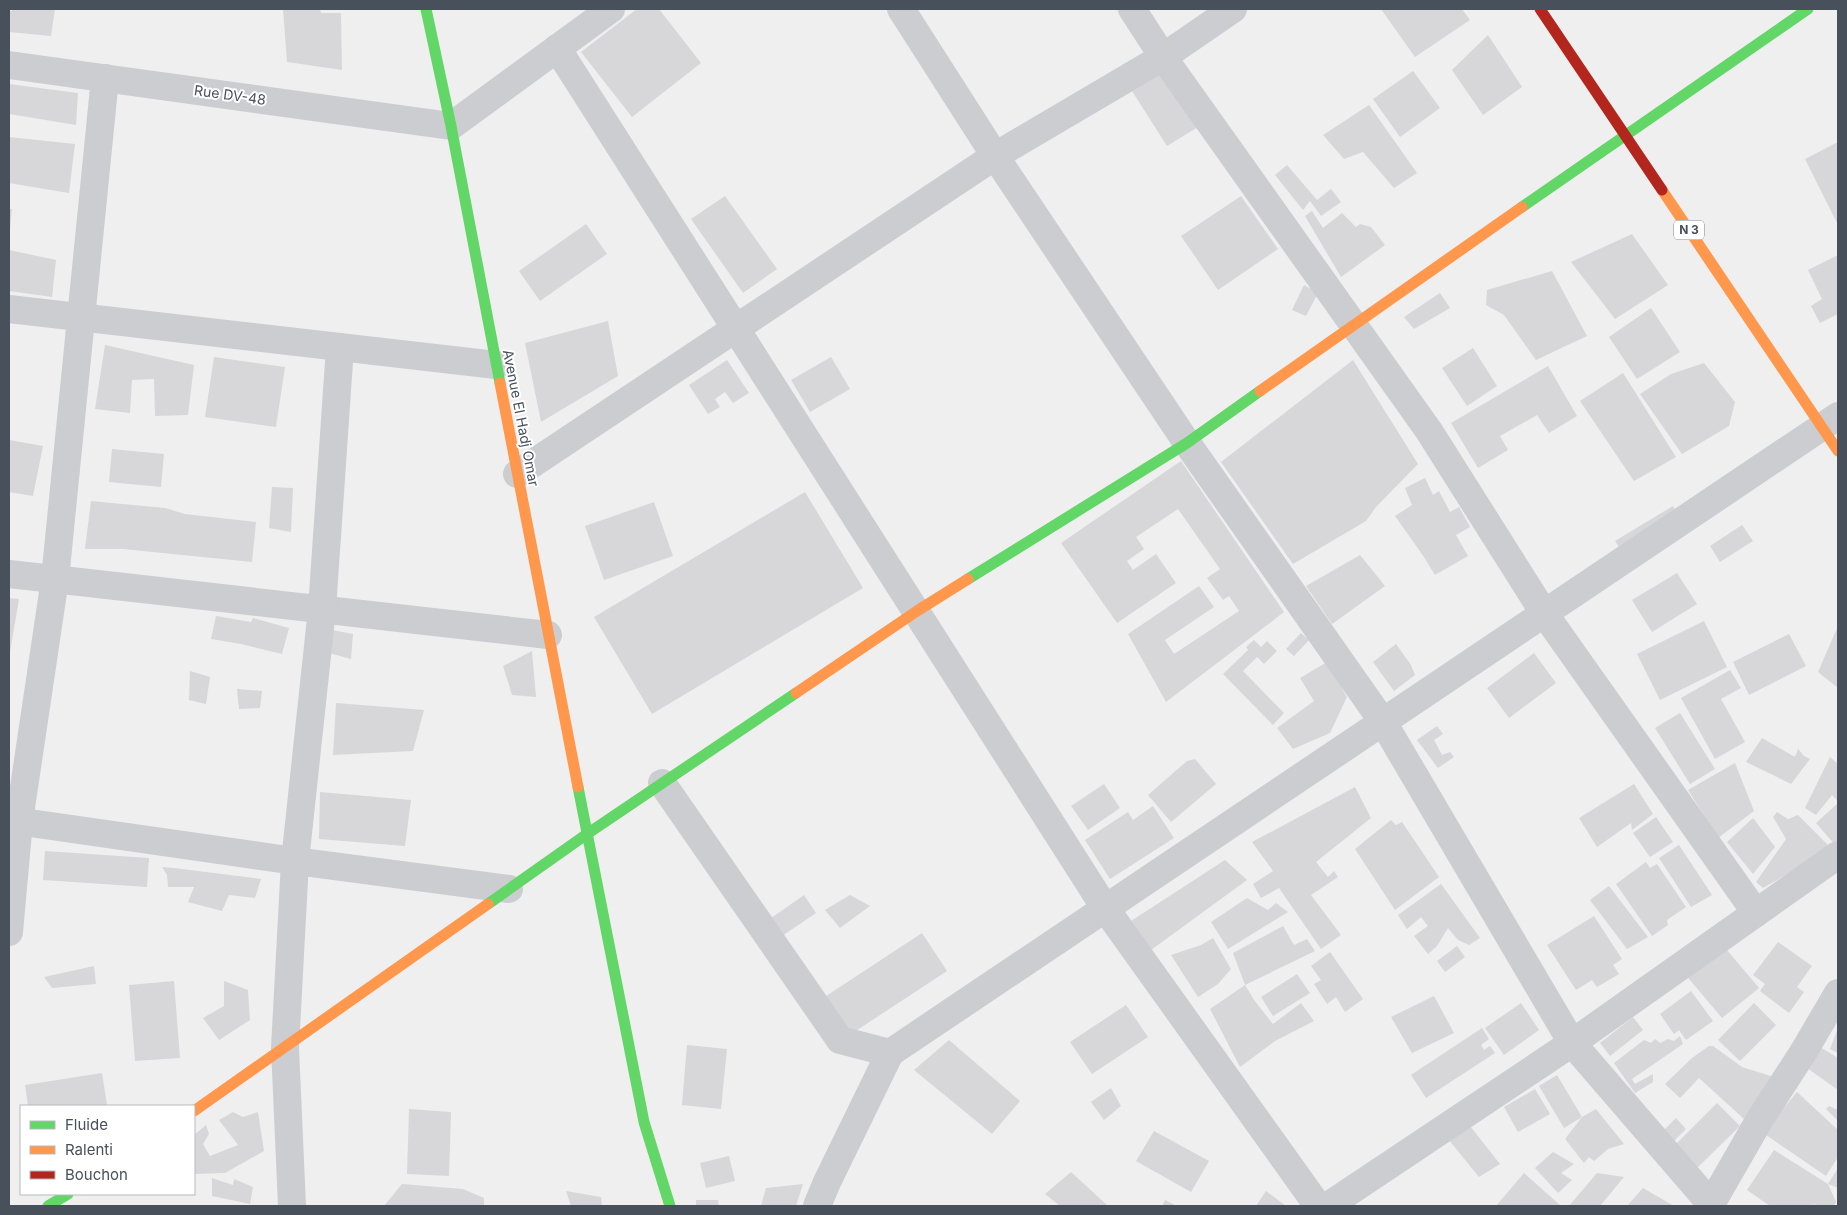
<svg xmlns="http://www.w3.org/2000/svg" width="1847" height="1215" viewBox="0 0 1847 1215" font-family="Inter,sans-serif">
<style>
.building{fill:#d7d7d9}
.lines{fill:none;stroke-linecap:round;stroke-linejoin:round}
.street{stroke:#cbcdd0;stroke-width:28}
.fast{stroke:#63d668;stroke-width:11}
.slow{stroke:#ff974d;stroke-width:11}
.jam{stroke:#b3261e;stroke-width:11}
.labels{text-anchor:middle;stroke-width:4;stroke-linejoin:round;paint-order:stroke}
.shield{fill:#fff;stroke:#7e848c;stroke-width:1}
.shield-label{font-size:12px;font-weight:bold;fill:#47505b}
.street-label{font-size:14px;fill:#47505b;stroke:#fff}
</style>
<rect width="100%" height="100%" fill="#efefef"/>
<!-- building -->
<g class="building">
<polygon points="12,9 55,9 51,36 9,32 9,11 12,11"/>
<polygon points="283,9 320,9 321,13 341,13 342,70 287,62"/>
<polygon points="637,9 659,9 701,63 632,117 581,52"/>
<polygon points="1381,9 1462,9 1470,20 1415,57"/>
<polygon points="1488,35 1522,87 1483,115 1452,70"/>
<polygon points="1413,71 1440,108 1400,137 1373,99"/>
<polygon points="1164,72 1198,127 1167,146 1132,91"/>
<polygon points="9,84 78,93 76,125 9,114"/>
<polygon points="1369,105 1417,173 1394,188 1363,152 1344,159 1323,135"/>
<polygon points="9,137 75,144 69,193 9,183"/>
<polygon points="1838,142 1838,225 1805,159"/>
<polygon points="1287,165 1317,200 1331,189 1341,202 1321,216 1310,201 1303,210 1275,175"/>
<polygon points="725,196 777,269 743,293 691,219"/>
<polygon points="1241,196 1278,249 1218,290 1181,236"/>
<polygon points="9,209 12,209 10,230 9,230"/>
<polygon points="1312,211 1323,228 1342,213 1356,227 1360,224 1371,227 1385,245 1341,277 1305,216"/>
<polygon points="586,224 607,254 540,301 519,271"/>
<polygon points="1632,234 1668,285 1615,319 1571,262"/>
<polygon points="9,250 56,260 52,297 9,291"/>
<polygon points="1838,255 1838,314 1820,323 1811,306 1822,299 1808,270"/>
<polygon points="1552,271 1587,336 1536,360 1504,315 1486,305 1487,290"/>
<polygon points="1304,285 1318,293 1306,316 1292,310"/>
<polygon points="1440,293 1450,308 1414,329 1404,317"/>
<polygon points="1651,308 1680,352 1637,379 1609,337"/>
<polygon points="608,321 618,376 541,422 525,343"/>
<polygon points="105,345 194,365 188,415 155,416 154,379 132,380 130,413 95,409"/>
<polygon points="1473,348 1497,386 1467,406 1442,368"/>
<polygon points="214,357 285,367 276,427 205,417"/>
<polygon points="831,357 850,389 810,412 791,380"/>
<polygon points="727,360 749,393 733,403 725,392 715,399 720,407 708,414 689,385"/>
<polygon points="1353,360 1418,464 1376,507 1366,521 1293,564 1221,462"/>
<polygon points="1704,363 1735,402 1729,426 1682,454 1640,394 1671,374"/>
<polygon points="1548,366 1577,416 1549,433 1537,415 1500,436 1508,450 1478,468 1451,423"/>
<polygon points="1623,373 1676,457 1634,481 1580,401"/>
<polygon points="9,440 43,446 33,496 9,492"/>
<polygon points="112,449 164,454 161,487 109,482"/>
<polygon points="1181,461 1284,612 1166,702 1128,634 1199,586 1214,607 1165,640 1174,654 1239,611 1229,596 1223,600 1207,578 1220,569 1178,509 1136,537 1144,549 1127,561 1133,570 1156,554 1176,583 1117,623 1061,543"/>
<polygon points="1425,478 1433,495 1439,491 1450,512 1459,507 1470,527 1456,535 1468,556 1435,575 1424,557 1395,516 1412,505 1405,488"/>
<polygon points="272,487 293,488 291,532 269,528"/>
<polygon points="805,492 863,588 652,714 594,617"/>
<polygon points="91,501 165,508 185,514 256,522 252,562 123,549 85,549"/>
<polygon points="654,502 673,556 604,580 585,526"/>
<polygon points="1673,506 1679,516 1621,550 1615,541"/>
<polygon points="1742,525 1753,541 1720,562 1710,546"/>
<polygon points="1360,555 1385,586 1332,624 1306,586"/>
<polygon points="1677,573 1697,604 1652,632 1632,600"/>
<polygon points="9,598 19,599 10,652 9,652"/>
<polygon points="216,616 251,622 253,618 289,628 282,654 241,644 211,639"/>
<polygon points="1704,621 1727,667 1660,700 1637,654"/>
<polygon points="1838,626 1838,688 1818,672"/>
<polygon points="332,630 353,634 351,659 329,653"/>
<polygon points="1301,633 1309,640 1294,656 1286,649"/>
<polygon points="1789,634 1806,666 1749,695 1733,662"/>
<polygon points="1254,640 1261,647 1267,641 1277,651 1264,664 1257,657 1243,671 1284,713 1273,725 1223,674 1248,650 1246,647"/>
<polygon points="1396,644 1411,665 1415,675 1394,691 1373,662"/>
<polygon points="532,651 536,697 512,695 503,666"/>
<polygon points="1534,653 1556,683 1509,718 1487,688"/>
<polygon points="1327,662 1347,697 1330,733 1293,749 1277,728 1314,701 1300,678"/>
<polygon points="1730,670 1741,688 1721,699 1745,742 1715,759 1681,698"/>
<polygon points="190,671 210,677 206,704 189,700"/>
<polygon points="237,689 262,691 260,708 239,709"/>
<polygon points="336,703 424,710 413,751 333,755"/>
<polygon points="1680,713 1715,769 1690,784 1655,728"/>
<polygon points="1437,726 1443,734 1434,740 1442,755 1450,752 1454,757 1438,768 1417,740"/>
<polygon points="1762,738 1795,757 1798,749 1804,756 1810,759 1791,784 1746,762"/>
<polygon points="1830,757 1838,764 1838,801 1832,795 1816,815 1805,808"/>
<polygon points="1195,759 1216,784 1171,822 1148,795 1187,761"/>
<polygon points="1735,763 1754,811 1718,838 1688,790"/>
<polygon points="1104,784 1120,808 1088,830 1071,806"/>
<polygon points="1634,784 1653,814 1632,830 1631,823 1597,847 1579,818"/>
<polygon points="1355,787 1371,818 1316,862 1328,877 1334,871 1338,877 1311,895 1341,935 1321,949 1279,888 1261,898 1253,884 1273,871 1252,842"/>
<polygon points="320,792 411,800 405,846 319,839"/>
<polygon points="1837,804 1838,846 1837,847 1816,823"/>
<polygon points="1153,806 1174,838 1110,879 1085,840 1128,812 1133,820"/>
<polygon points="1777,812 1788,819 1798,815 1832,849 1763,888 1756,882 1786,839 1773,817"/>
<polygon points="1656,817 1673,842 1650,857 1633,833"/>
<polygon points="1753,818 1775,847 1753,874 1727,842"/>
<polygon points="1391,820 1396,825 1402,822 1439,877 1395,910 1355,849"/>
<polygon points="1679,845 1712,895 1691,907 1659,858"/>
<polygon points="45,851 149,858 147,887 43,880"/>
<polygon points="1225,860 1247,880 1151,950 1131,921"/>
<polygon points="1646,862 1650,868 1657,864 1686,907 1667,920 1668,925 1652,936 1616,884"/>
<polygon points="162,867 174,868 261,879 255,898 229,895 222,911 188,902 194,887 168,887 167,875"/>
<polygon points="1441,884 1480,938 1469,945 1458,940 1448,928 1437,946 1428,954 1414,936 1428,926 1421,917 1407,929 1398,915"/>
<polygon points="1609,886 1648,937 1627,949 1590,900"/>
<polygon points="804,895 816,913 779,938 767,921"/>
<polygon points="850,895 870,906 840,928 825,910"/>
<polygon points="1247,898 1268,910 1276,903 1288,912 1228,949 1211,922"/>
<polygon points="1594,916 1622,959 1613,965 1619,974 1597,987 1592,980 1576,990 1547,945"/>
<polygon points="1283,926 1294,945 1307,939 1315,951 1245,985 1254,1000 1273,1024 1301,1003 1314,1021 1275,1041 1240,1067 1210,1009 1245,985 1233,953"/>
<polygon points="922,933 947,971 845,1038 820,1000"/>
<polygon points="1213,938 1231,969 1218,984 1198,997 1171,955 1201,945"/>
<polygon points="1778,942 1812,966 1797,987 1804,992 1789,1013 1760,991 1765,984 1753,975"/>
<polygon points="1721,943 1759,988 1722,1018 1684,973"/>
<polygon points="1457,946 1465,957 1445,972 1437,961"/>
<polygon points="1330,952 1363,999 1345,1012 1336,997 1327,1004 1314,984 1321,980 1311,966"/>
<polygon points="94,966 96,984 52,988 44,977"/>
<polygon points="1297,974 1310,993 1273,1016 1261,997"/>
<polygon points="174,981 180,1058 135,1061 129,985"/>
<polygon points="224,981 248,990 250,1020 219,1040 203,1018 224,1006"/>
<polygon points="1691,991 1713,1021 1686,1040 1679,1030 1674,1034 1660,1014"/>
<polygon points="1434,996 1454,1033 1412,1053 1391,1017"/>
<polygon points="1521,1003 1539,1030 1504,1055 1485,1028"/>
<polygon points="1754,1003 1776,1025 1740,1061 1718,1040"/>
<polygon points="1126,1005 1148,1037 1092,1074 1070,1042"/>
<polygon points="1633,1017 1643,1030 1610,1056 1600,1043"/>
<polygon points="1482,1028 1489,1039 1481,1045 1484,1050 1490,1046 1495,1053 1426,1098 1411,1075"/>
<polygon points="1838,1028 1838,1053 1830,1049"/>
<polygon points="1680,1036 1683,1044 1632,1079 1635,1084 1653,1074 1653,1082 1635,1093 1614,1063 1644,1040 1651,1043 1655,1039 1660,1043 1668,1039 1674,1041"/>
<polygon points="949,1040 1020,1101 992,1134 914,1070"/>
<polygon points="687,1045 727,1049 721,1109 682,1105"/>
<polygon points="1709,1046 1713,1046 1742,1067 1774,1077 1744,1119 1699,1078 1680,1098 1665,1084 1692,1058"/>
<polygon points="1820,1047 1838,1058 1838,1090 1807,1068"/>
<polygon points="102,1073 107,1105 97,1106 28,1106 25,1085"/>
<polygon points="1557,1075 1582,1117 1564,1128 1539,1086"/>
<polygon points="1111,1088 1121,1106 1104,1120 1091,1102"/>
<polygon points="1535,1089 1550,1114 1518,1132 1504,1107"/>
<polygon points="1797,1092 1838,1130 1838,1157 1826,1176 1763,1133"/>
<polygon points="1717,1103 1740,1126 1695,1170 1673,1147"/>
<polygon points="1829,1106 1838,1110 1838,1121 1826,1109"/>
<polygon points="409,1109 451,1112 449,1176 407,1174"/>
<polygon points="1596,1109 1624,1144 1608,1149 1594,1161 1589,1157 1584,1163 1565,1139 1582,1117"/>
<polygon points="233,1112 243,1117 258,1112 264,1151 225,1173 194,1174 194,1135 206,1125 209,1134 203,1144 210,1156 238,1145 219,1120"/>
<polygon points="1676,1118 1686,1129 1671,1144 1661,1133"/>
<polygon points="1470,1126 1500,1164 1479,1177 1449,1140"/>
<polygon points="1154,1131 1209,1161 1191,1192 1136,1161"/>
<polygon points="1774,1150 1828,1184 1836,1202 1834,1206 1817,1206 1813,1203 1815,1206 1770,1206 1747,1190"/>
<polygon points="1553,1152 1574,1164 1561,1173 1572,1180 1558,1193 1535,1168"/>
<polygon points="729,1156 735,1181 706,1188 700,1163"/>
<polygon points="1838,1168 1838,1188 1828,1184"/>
<polygon points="1071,1172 1108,1206 1060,1206 1045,1194"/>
<polygon points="1524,1173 1561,1206 1496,1206"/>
<polygon points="1597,1173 1624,1177 1600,1206 1569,1206"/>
<polygon points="212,1178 233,1185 234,1179 253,1187 250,1204 212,1196"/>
<polygon points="402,1184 463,1189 484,1198 484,1206 384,1206"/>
<polygon points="803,1184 796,1206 761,1206 766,1188"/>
<polygon points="1643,1188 1674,1206 1627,1206"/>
<polygon points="566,1191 601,1197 602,1206 571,1206"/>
<polygon points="1266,1191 1286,1206 1256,1206"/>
<polygon points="696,1200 718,1200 719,1206 696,1206"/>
<polygon points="1165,1200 1177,1206 1162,1206"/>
</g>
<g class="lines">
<!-- street -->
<g class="street">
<polyline points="901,9 995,156 1187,443 1383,722 1572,1043 1711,1204"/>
<polyline points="1132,9 1163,57 1429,431 1544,613 1756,913"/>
<polyline points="557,48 1105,908 1318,1206"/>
<polyline points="9,65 451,126 611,9"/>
<polyline points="9,309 496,365"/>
<polyline points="517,474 995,156 1163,57 1233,9"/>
<polyline points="9,574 548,635"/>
<polyline points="662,783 840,1040 890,1053"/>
<polyline points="9,820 295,861 509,889"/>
<polyline points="9,932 19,821 55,579 105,78"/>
<polyline points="292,1206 285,1048 295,861 322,609 340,347"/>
<polyline points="817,1206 827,1182 890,1053 1838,416"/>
<polyline points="1328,1206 1572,1043 1838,855"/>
<polyline points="1710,1206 1760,1119 1804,1051 1838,993"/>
</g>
<!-- fast -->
<g class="fast">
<polyline points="426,9 451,126 500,383"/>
<polyline points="1522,207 1808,9"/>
<polyline points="968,579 1187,443 1260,391"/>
<polyline points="578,787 644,1122 670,1206"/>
<polyline points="488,904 587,834 796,693"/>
<polyline points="48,1206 68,1194"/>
</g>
<!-- slow -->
<g class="slow">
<polyline points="1662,190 1838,451"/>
<polyline points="500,383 578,787"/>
<polyline points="1260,391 1522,207"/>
<polyline points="796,693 917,611 968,579"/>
<polyline points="194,1111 488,904"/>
</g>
<!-- jam -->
<polyline class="jam" points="1540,9 1662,190"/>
</g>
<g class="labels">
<!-- shield labels -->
<rect class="shield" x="1674" y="220.5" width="30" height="19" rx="4"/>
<g class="shield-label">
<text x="1689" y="234">N 3</text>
</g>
<!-- street labels -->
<g class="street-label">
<text transform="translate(230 95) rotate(8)" y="5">Rue DV-48</text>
<text transform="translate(521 418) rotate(79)" y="5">Avenue El Hadj Omar</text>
</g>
</g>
<!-- border -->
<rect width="1847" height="1215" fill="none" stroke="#47505b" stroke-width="20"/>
<!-- legend -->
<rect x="20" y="1105" width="175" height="90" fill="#ffffff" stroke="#b5b9bd"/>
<rect x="30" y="1121" width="25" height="8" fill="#63d668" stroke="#b5b9bd"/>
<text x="65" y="1130" font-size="15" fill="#47505b">Fluide</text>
<rect x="30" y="1146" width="25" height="8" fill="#ff974d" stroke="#b5b9bd"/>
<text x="65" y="1155" font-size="15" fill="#47505b">Ralenti</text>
<rect x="30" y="1171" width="25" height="8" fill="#b3261e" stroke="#b5b9bd"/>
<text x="65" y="1180" font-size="15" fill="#47505b">Bouchon</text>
</svg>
